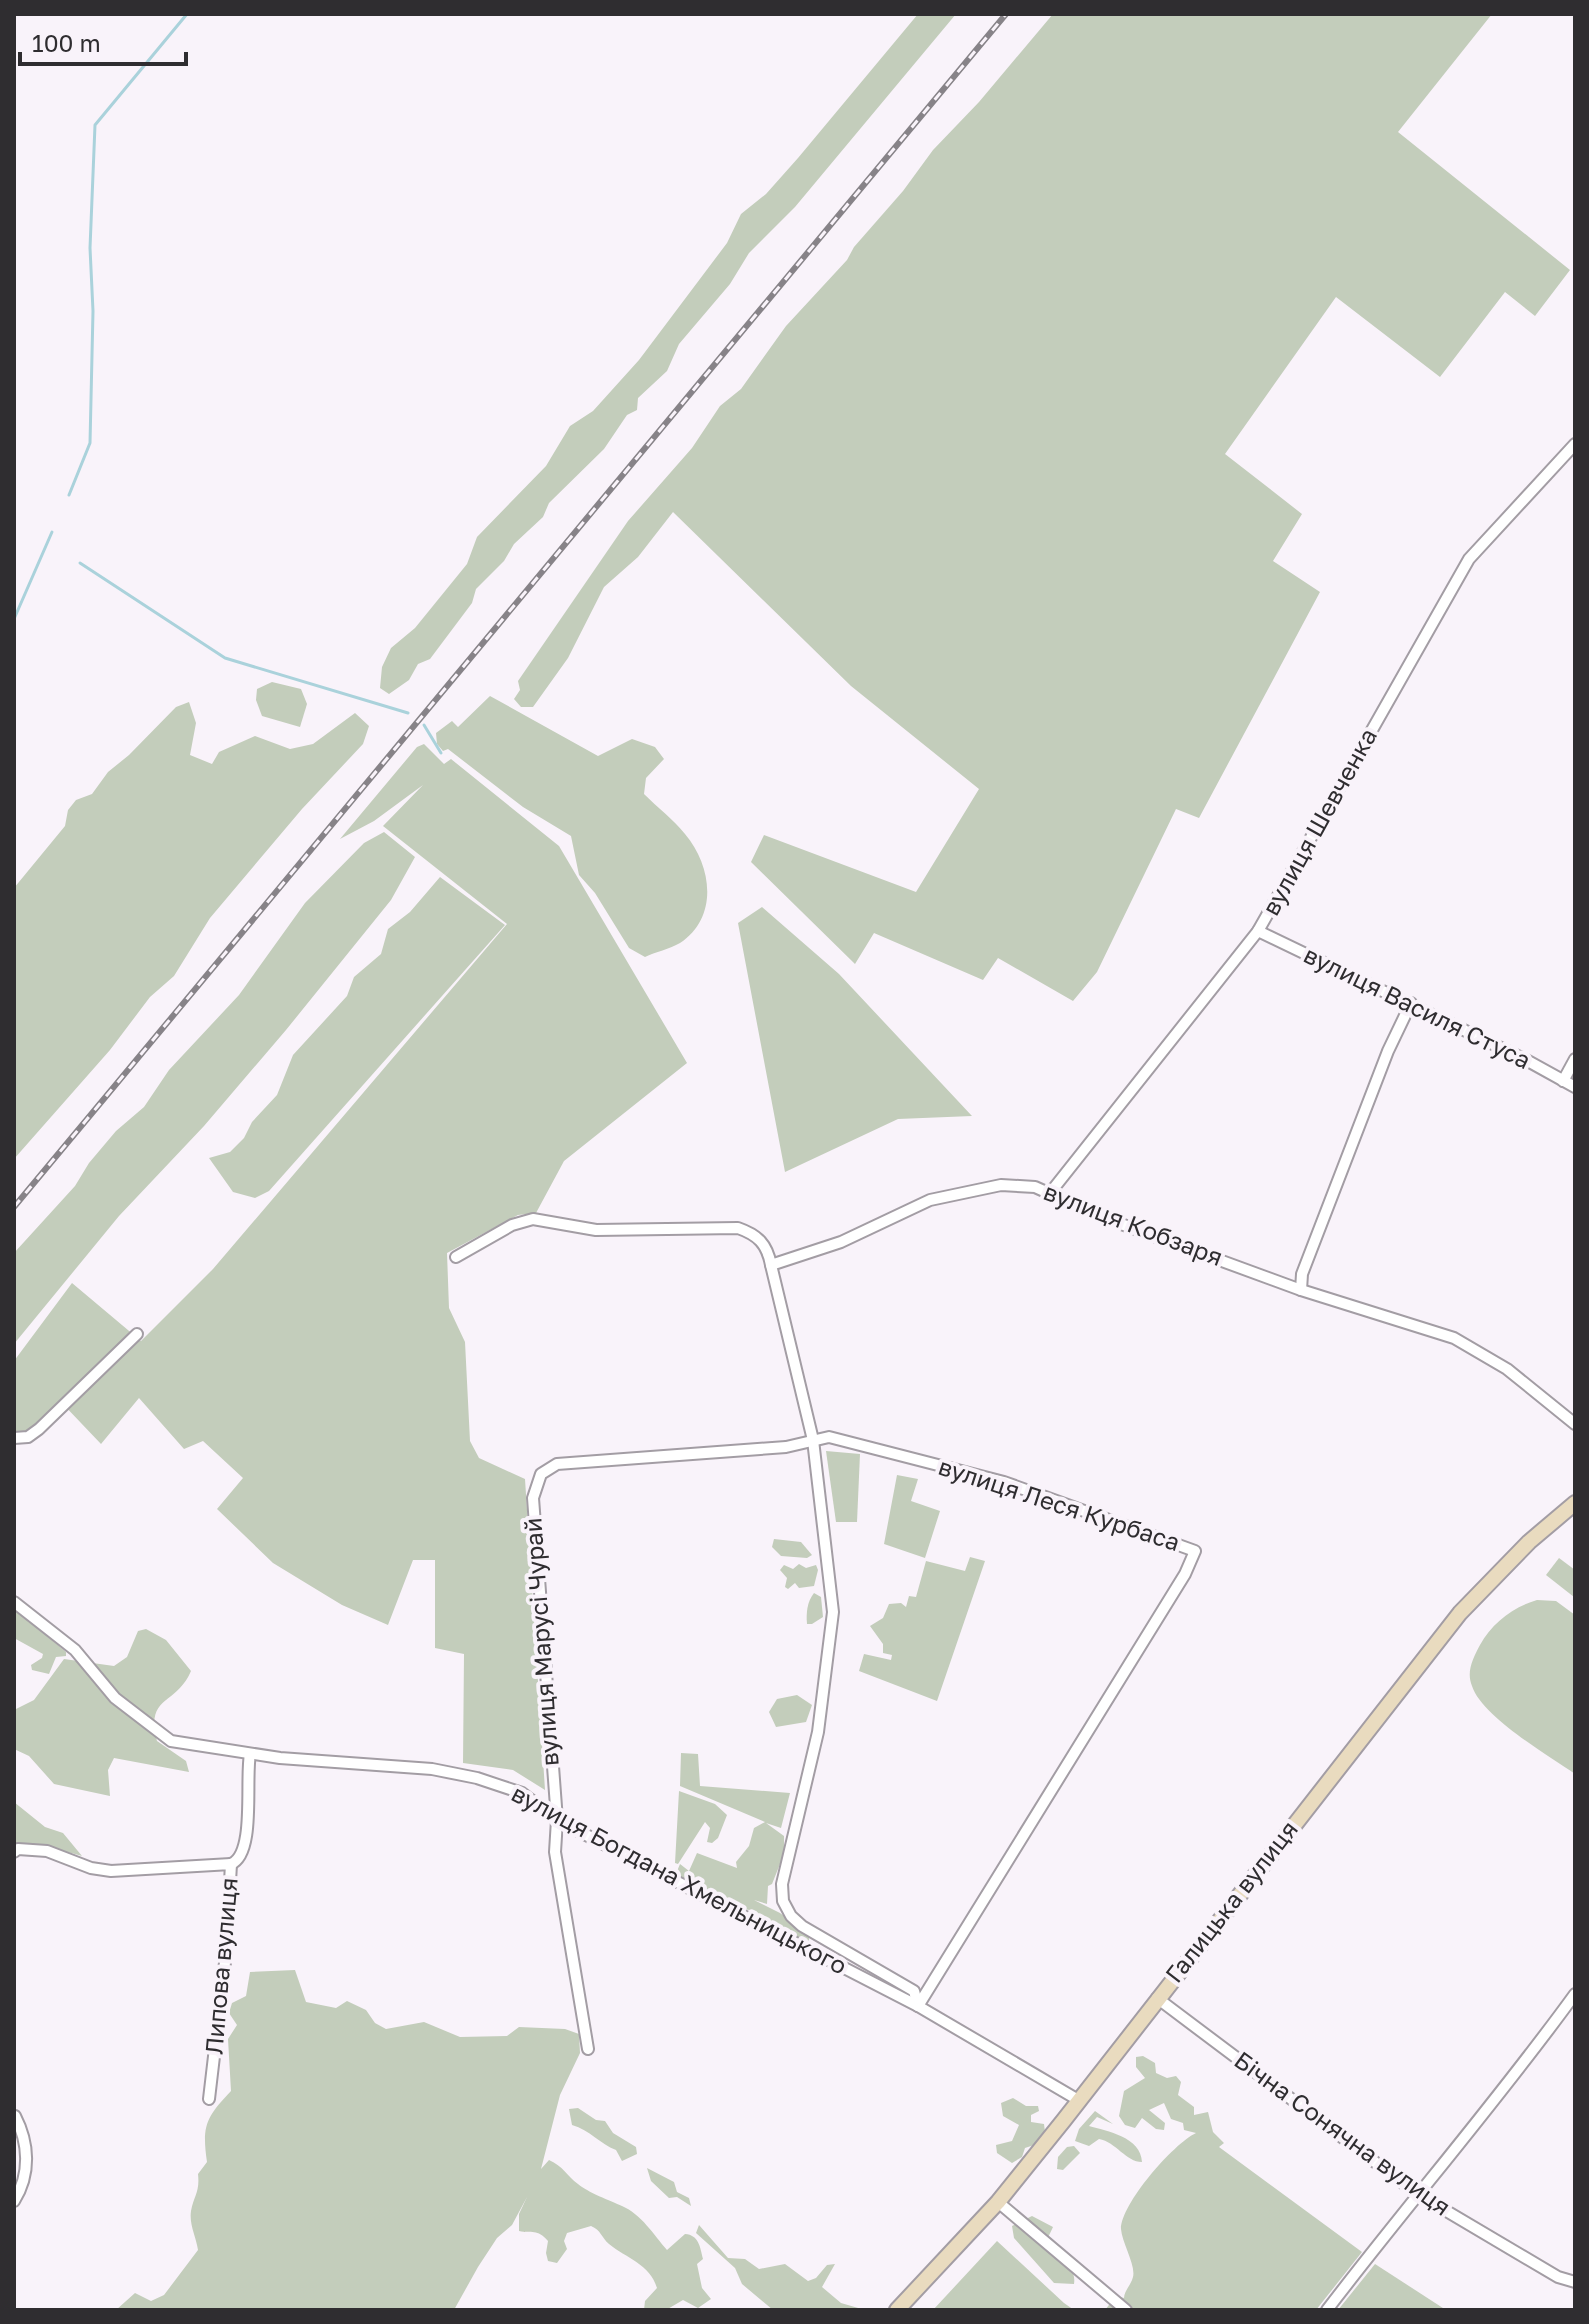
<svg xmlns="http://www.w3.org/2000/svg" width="1589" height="2324" viewBox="0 0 1589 2324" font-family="'Golos Text',sans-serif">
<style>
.green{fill:#c3cdbb}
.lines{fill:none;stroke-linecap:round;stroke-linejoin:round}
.stream{stroke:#aad2db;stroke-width:3}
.street-casing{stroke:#a39da4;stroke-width:14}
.secondary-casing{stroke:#a39da4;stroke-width:18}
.street{stroke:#fff;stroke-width:10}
.secondary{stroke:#e9dbbf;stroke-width:14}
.rail-casing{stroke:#878388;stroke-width:6}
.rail{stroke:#f9f3fa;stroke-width:3;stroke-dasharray:9;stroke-linecap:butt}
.labels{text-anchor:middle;stroke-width:8;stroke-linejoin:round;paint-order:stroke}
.street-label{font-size:24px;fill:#2f2d30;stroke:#f9f3fa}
</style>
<rect width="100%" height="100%" fill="#f9f3fa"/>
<!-- green -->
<g class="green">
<polygon points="918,14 956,14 795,207 749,253 730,284 679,344 667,371 638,398 637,410 627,415 604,449 549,503 543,517 514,544 504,561 476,589 472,603 430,659 418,664 409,680 389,694 380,688 382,667 391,648 415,628 467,564 477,537 546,466 570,426 593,411 639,360 727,243 741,214 766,194 798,158"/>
<polygon points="1053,14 1492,14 1398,132 1570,270 1535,316 1505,292 1440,377 1336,297 1225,454 1302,514 1273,561 1320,592 1199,818 1176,809 1097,972 1073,1001 998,958 983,980 874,933 855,964 751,862 764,835 916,892 979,789 851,686 673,512 638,557 604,587 568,658 533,707 521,707 514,699 520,690 518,681 628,521 692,448 720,406 741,389 786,326 847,260 854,247 903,191 933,150 979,102"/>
<polygon points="272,682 301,689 307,704 300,727 262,716 256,700 257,689"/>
<path d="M490,696L598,756L632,739L655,747L664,759L646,778L644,794C657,807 673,819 685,834C712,866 719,917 680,943C670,949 655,952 645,957L629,948L595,893L579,875L571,836L523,807L448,749L443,751L437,744L436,733L452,721L458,727Z"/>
<polygon points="189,702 196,723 190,755 212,764 219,752 255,736 290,749 313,744 355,713 369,726 363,744 302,809 210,918 174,976 150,997 110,1050 14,1159 14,888 65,826 68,810 76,800 92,794 108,772 129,755 176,707"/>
<polygon points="424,744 444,764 451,759 559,846 687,1063 564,1161 536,1213 518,1215 447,1253 449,1308 465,1342 470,1441 479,1458 525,1479 545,1790 513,1770 463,1763 464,1654 435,1648 435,1560 413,1560 388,1625 342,1605 273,1563 217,1509 243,1478 203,1441 184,1449 139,1398 101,1444 61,1402 28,1432 14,1431 14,1361 72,1283 141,1341 213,1269 507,924 383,826 423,785 374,821 340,839 417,747"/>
<polygon points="384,832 415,857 391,900 286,1030 204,1126 119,1216 14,1344 14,1253 75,1186 89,1163 116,1131 144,1107 169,1070 239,995 305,903 364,843"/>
<polygon points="440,877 505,925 269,1191 255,1198 233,1192 209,1158 230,1152 244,1138 252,1122 277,1095 293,1055 347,996 354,977 381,954 388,929 410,912"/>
<polygon points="762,907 839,974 972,1116 898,1119 785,1172 738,923"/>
<polygon points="826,1451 860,1454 857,1522 836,1522"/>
<polygon points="897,1475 918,1479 911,1501 940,1511 925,1558 884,1544"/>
<polygon points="774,1539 801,1542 812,1555 807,1558 781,1556 772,1547"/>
<polygon points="970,1557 985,1561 937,1701 859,1671 864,1654 891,1660 892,1655 883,1653 883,1644 870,1626 883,1618 889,1604 901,1603 906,1607 909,1596 916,1597 926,1561 965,1571"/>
<polygon points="1559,1558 1575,1570 1574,1597 1546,1575"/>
<polygon points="799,1564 806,1568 816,1565 818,1570 814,1586 799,1588 795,1583 788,1589 785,1587 787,1578 780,1570 784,1565 793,1569"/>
<path d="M814,1593L821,1597L823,1617L812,1624H807C806,1613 807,1602 814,1593Z"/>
<path d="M1537,1600L1556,1601L1575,1615V1774C1548,1755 1482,1717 1472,1686C1466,1672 1473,1658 1480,1645C1492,1623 1513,1607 1537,1600Z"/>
<polygon points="14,1608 66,1652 66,1656 56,1657 49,1674 32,1670 31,1665 42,1658 43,1654 14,1638"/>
<path d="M146,1629L166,1640L191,1671C176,1706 145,1695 157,1741L186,1761L189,1772L114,1758L108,1770L110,1796L54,1784L29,1756L14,1749V1710L34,1700L64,1659L114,1666L127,1657L138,1631Z"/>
<polygon points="797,1695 812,1705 806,1722 776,1727 769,1712 777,1699"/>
<polygon points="681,1753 698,1754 700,1786 790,1793 781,1828 766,1823 784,1836 784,1854 772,1884 768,1886 767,1904 754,1900 780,1913 809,1935 809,1941 802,1944 770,1925 756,1911 737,1908 717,1893 694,1887 686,1879 675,1876 680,1864 689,1871 697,1853 737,1868 736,1862 749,1846 754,1828 765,1822 680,1786"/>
<polygon points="679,1791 715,1804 727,1815 718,1838 712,1843 707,1842 710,1828 705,1822 678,1864 675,1863"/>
<path d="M14,1802L45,1827L63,1833L82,1856C58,1848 38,1849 14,1845Z"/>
<path d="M295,1970L306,2002L336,2008L347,2001L366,2010L375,2023L386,2029L424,2022L460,2037L507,2036L519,2027L565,2029L579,2034L580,2053L560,2095L541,2169L549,2160C563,2166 567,2176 578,2184C587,2192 611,2201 622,2206C641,2214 654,2235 667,2250L685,2234C699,2235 700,2247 703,2259L697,2264L702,2288L711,2299L698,2308L683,2300L666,2310H644L645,2301L657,2288C650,2264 626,2258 609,2244C601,2237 601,2230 591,2226L567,2233L564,2241L567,2249L557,2263L548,2261L546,2253L548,2241C537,2228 532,2234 519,2231V2214L527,2197L512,2225L497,2238L478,2267L454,2310H116L135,2293L151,2301L164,2295L198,2250C196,2236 189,2225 191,2211C194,2195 200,2192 198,2174L207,2162C202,2127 205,2118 231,2091L228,2039L237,2025L229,2013L232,2003L246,1996L250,1972Z"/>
<path d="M1143,2056L1155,2063L1156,2073L1167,2078L1176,2076L1181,2082L1178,2095L1194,2107V2115L1208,2112L1213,2132L1224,2143L1219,2147L1362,2252L1316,2310H1105L1116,2296L1124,2298C1124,2291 1131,2285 1133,2277C1136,2265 1122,2243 1121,2229C1121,2204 1173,2144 1196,2133L1184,2130L1183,2123L1171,2119L1164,2103L1149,2110L1165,2123L1164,2130L1156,2129L1142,2118L1135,2128L1125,2125L1119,2116L1124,2091L1145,2078L1136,2067V2057Z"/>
<polygon points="1013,2098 1026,2106 1038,2106 1039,2111 1031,2115 1031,2122 1044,2124 1045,2132 1040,2143 1025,2148 1022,2157 1012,2163 997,2153 996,2145 1012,2141 1019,2125 1003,2116 1001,2103"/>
<path d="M578,2108L596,2120L605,2121L613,2133L636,2147L637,2154L622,2161L616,2150C600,2144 590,2130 572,2125L569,2109Z"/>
<path d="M1095,2111L1113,2124L1097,2117L1089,2126C1107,2131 1141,2137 1142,2162C1126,2162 1116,2142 1099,2139L1089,2146L1075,2141L1079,2129Z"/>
<polygon points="1074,2146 1080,2153 1063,2170 1057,2169 1058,2157 1067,2147"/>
<polygon points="647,2168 674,2182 677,2192 689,2198 691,2206 677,2197 669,2198 651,2181"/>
<path d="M1032,2216L1053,2227L1044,2246C1056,2259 1077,2263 1074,2284L1054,2283L1014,2238L1012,2226Z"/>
<polygon points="699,2225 728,2258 745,2259 759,2269 785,2264 808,2281 816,2278 827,2265 835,2264 822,2287 841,2303 865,2310 773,2310 742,2284 735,2268 696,2233"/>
<polygon points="997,2241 1064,2303 1074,2310 933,2310"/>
<polygon points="1375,2264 1446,2310 1338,2310"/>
</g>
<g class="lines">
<!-- stream -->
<g class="stream">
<polyline points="69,495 90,443 93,311 90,248 95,125 187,14"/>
<polyline points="80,563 225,658 408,713"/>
<polyline points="14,619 52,532"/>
<polyline points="424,725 441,753"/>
</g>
<defs>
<g id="street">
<polyline points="1258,931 1526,1060 1575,1087"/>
<polyline points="1563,1081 1575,1059"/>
<polyline points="1050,1193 1258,931 1469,559 1575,444"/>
<path d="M456,1257L512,1225L533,1219L596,1230L738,1228C758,1235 767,1244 771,1265L841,1242L930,1200L1001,1185L1035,1187L1102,1217L1301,1290L1454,1338L1507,1369L1575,1424"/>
<polyline points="771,1265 813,1440 833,1612 818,1732 782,1884 783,1901 791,1916 802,1926 914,1991 918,2006"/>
<polyline points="1301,1290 1302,1274 1388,1051 1411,1003"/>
<polyline points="14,1438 28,1437 39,1429 137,1334"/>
<polyline points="14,1602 75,1650 115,1698 171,1741 280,1758 432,1769 477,1778 522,1793 557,1820 918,2006 1080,2101"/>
<polyline points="14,1852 18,1849 47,1851 91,1868 111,1871 231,1864 226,1954 209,2099"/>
<path d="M231,1864C256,1854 245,1780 250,1754"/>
<polyline points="1157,1998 1416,2193 1558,2277 1575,2282"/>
<polyline points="588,2049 555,1852 557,1820 533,1498 541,1474 557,1464 786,1447 829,1437 1004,1482 1195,1551 1185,1574 918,2006"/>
<path d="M14,2201C31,2174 29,2143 15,2116"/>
<polyline points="998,2202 1126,2310"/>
<path d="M1327,2310C1408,2204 1496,2103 1575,1994"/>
</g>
<polyline id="secondary" points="897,2310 998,2202 1064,2120 1460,1613 1529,1542 1575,1503"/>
</defs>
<!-- street casing -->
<use href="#street" class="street-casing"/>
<!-- secondary casing -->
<use href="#secondary" class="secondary-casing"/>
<!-- street -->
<use href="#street" class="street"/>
<!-- secondary -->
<use href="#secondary" class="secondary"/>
<defs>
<polyline id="rail" points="14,1207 1006,14"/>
</defs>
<!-- rail casing -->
<use href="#rail" class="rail-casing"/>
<!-- rail -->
<use href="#rail" class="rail"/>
</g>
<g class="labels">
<!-- street labels -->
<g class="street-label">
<text transform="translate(1320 822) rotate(-61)" y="8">вулиця Шевченка</text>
<text transform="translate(1417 1008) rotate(26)" y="8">вулиця Василя Стуса</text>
<text transform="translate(1133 1225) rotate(21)" y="8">вулиця Кобзаря</text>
<text transform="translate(1059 1505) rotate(18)" y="8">вулиця Леся Курбаса</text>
<text transform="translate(542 1642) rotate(-94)" y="8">вулиця Марусі Чурай</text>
<text transform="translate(679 1880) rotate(28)" y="8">вулиця Богдана Хмельницького</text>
<text transform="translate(1232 1902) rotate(-52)" y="8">Галицька вулиця</text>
<text transform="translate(222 1966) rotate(-85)" y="8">Липова вулиця</text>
<text transform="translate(1342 2134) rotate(36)" y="8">Бічна Сонячна вулиця</text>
</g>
</g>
<!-- border -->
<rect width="1589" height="2324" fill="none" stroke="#2f2d30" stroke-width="32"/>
<!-- scale -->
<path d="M20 52v12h166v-12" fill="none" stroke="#2f2d30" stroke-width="4"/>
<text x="32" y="52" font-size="24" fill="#2f2d30" stroke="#f9f3fa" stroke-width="6" paint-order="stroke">100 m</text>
</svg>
